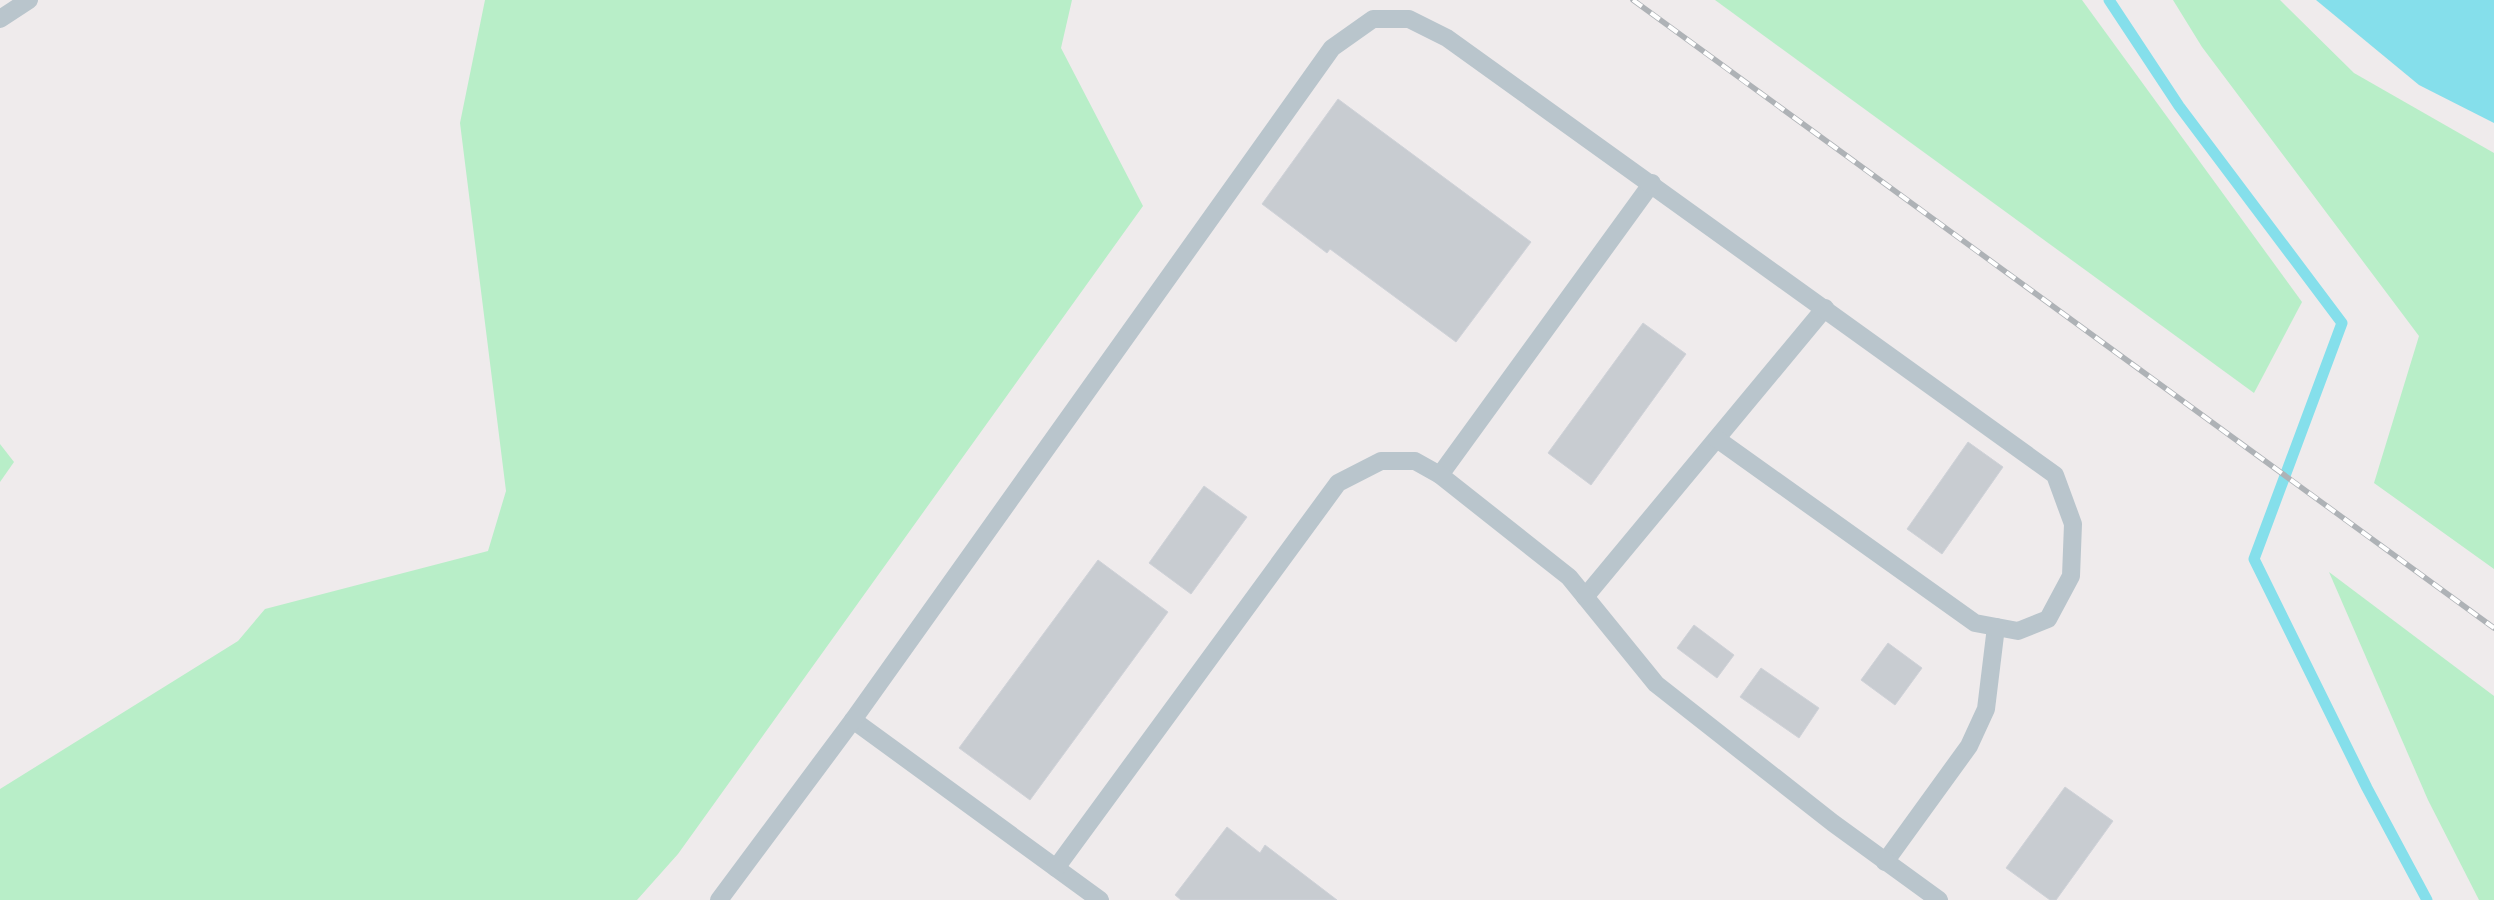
<svg xmlns="http://www.w3.org/2000/svg" width="2494" height="900" viewBox="0 0 2494 900" font-family="Inter,sans-serif">
<style>
.green{fill:#b8eec8}
.water{fill:#85dfeb}
.lines{fill:none;stroke-linecap:round;stroke-linejoin:round}
.stream{stroke:#85dfeb;stroke-width:11}
.building{fill:#c8ccd1;stroke:#cfd2d8}
.service{stroke:#b9c5cc;stroke-width:18}
.rail-casing{stroke:#aeb2b6;stroke-width:5.5}
.rail{stroke:#fff;stroke-width:4;stroke-dasharray:11;stroke-linecap:butt}
</style>
<rect width="100%" height="100%" fill="#efebec"/>
<!-- green -->
<g class="green">
<polygon points="485,0 1072,0 1061,48 1143,206 678,854 637,900 0,900 0,789 238,641 265,609 488,551 506,491 460,123"/>
<polygon points="1715,0 2082,0 2302,302 2254,393"/>
<polygon points="2173,0 2280,0 2354,73 2494,153 2494,569 2374,483 2419,336 2202,47"/>
<polygon points="0,444 14,462 0,482"/>
<polygon points="2329,572 2494,696 2494,900 2479,900 2428,800"/>
</g>
<!-- water -->
<polygon class="water" points="2316,0 2494,0 2494,123 2419,85"/>
<g class="lines">
<!-- stream -->
<polyline class="stream" points="2109,0 2179,106 2342,323 2254,559 2367,788 2427,900"/>
</g>
<!-- building -->
<g class="building">
<polygon points="1338,99 1531,242 1456,342 1330,249 1327,253 1262,204"/>
<polygon points="1643,323 1686,354 1591,485 1548,453"/>
<polygon points="1968,442 2003,467 1942,554 1907,529"/>
<polygon points="1204,486 1247,517 1191,594 1149,563"/>
<polygon points="1098,560 1168,612 1030,800 959,748"/>
<polygon points="1694,625 1734,655 1717,678 1677,648"/>
<polygon points="1888,643 1922,668 1895,705 1861,680"/>
<polygon points="1761,668 1819,708 1799,738 1740,697"/>
<polygon points="2065,787 2113,821 2056,900 2050,900 2006,868"/>
<polygon points="1227,827 1260,853 1265,845 1337,900 1181,900 1175,895"/>
</g>
<g class="lines">
<!-- service -->
<g class="service">
<polyline points="0,19 29,0"/>
<polyline points="1440,475 1652,183"/>
<polyline points="1585,597 1825,308"/>
<polyline points="853,720 1100,900"/>
<polyline points="1885,862 1969,746 1986,709 1996,627"/>
<polyline points="1056,868 1338,483 1381,461 1415,461 1440,475 1569,577 1656,684 1833,823 1939,900"/>
<polyline points="719,900 853,720 1332,48 1373,19 1409,19 1447,38 2055,475 2073,524 2071,576 2048,619 2018,631 1975,623 1717,439"/>
</g>
<defs>
<polyline id="rail" points="1633,0 2494,628"/>
</defs>
<!-- rail casing -->
<use href="#rail" class="rail-casing"/>
<!-- rail -->
<use href="#rail" class="rail"/>
</g>
</svg>
